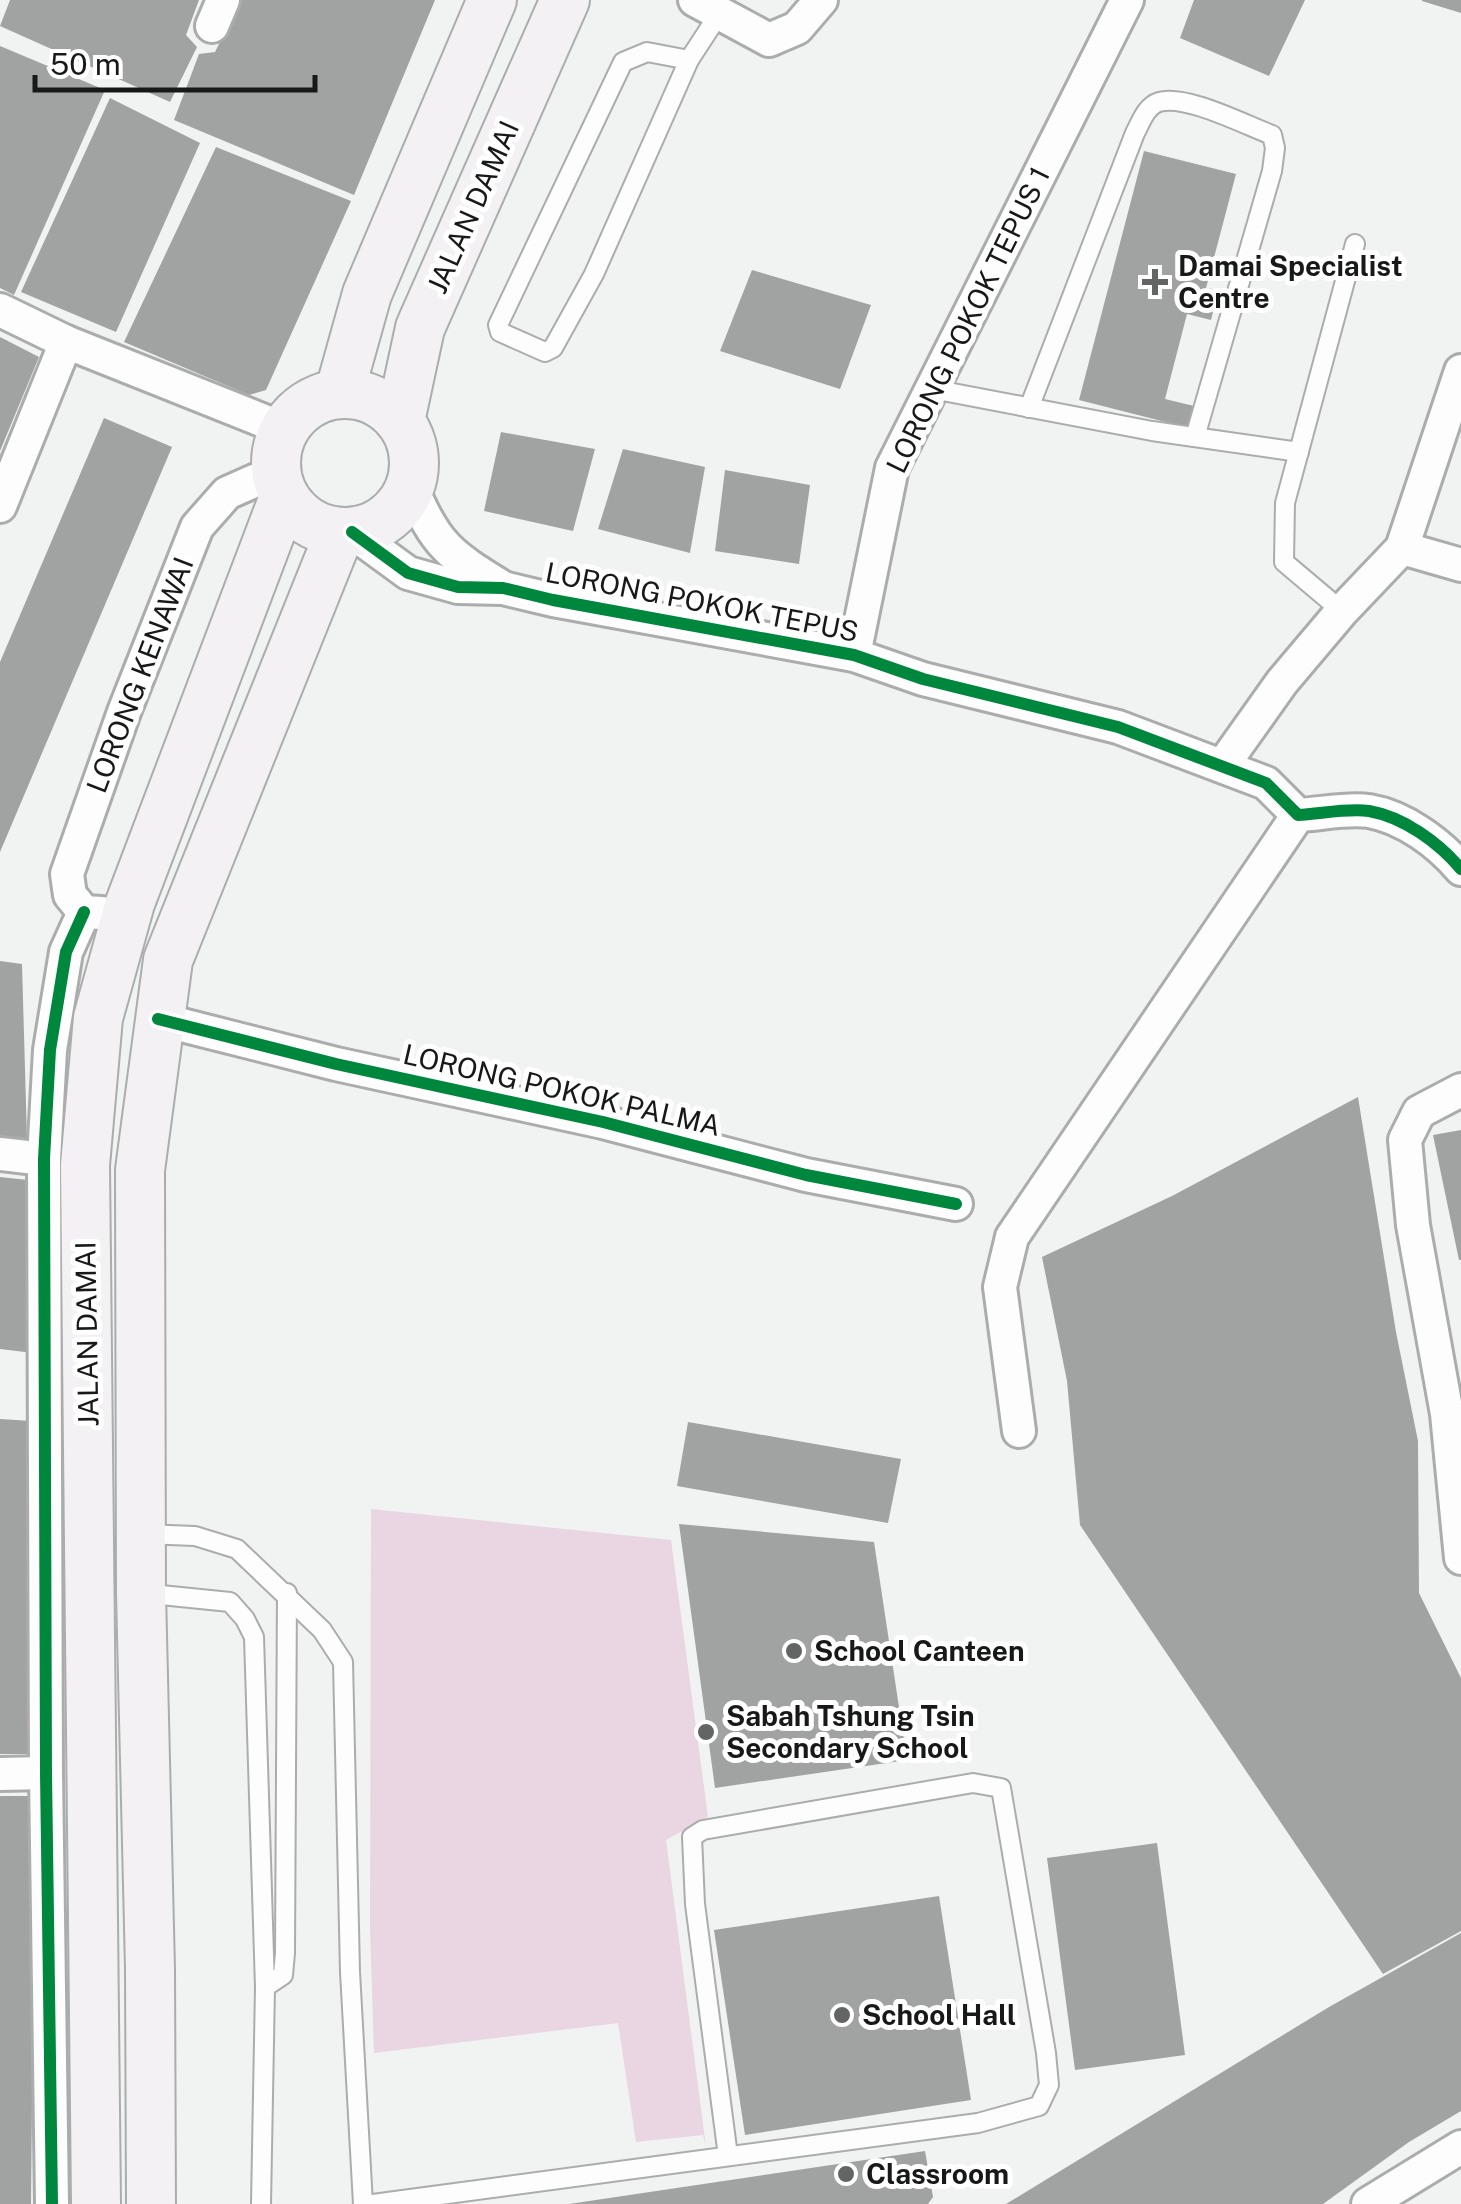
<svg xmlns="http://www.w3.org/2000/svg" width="1461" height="2204" viewBox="0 0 1461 2204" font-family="'Public Sans',sans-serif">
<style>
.green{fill:#e9d6e2}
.building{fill:#a0a3a2}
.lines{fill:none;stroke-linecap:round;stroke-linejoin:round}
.service-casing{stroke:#abadac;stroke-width:22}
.minor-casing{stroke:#abadac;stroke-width:38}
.secondary-casing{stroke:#abadac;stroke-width:52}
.service{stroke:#fdfdfd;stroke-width:18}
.minor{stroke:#fdfdfd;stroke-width:32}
.secondary{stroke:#f3f1f3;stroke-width:48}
.cycleway-casing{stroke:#fff;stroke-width:19}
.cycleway{stroke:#00873e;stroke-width:12}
.poi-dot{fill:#636564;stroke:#fff;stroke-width:4}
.labels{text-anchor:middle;stroke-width:10;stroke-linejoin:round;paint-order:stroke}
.street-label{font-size:28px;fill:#171918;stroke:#fff}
.poi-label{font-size:28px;font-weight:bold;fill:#171918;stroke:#fff;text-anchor:start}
</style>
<rect width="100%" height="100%" fill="#f0f3f2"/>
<!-- green -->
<polygon class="green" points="371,1509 671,1540 708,1817 666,1840 706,2147 703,2135 636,2142 618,2023 374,2053 370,1928"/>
<!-- building -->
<g class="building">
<polygon points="10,0 199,0 186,35 197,47 170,102 0,26"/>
<polygon points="241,0 435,0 354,195 174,120 199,54 215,52"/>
<polygon points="1194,0 1305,0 1269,76 1180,38"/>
<polygon points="1422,0 1461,0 1461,13 1422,1"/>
<polygon points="0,46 105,90 14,295 0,288"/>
<polygon points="110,98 200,143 116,332 21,292"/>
<polygon points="216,147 351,201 266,390 249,395 124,342"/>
<polygon points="1144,151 1236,174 1206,288 1218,290 1211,320 1187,314 1165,399 1194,406 1189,428 1079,400"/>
<polygon points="752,270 871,305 840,389 720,351"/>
<polygon points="0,337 39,357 0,451"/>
<polygon points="104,418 172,447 0,852 0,662"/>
<polygon points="501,432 595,449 573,531 484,511"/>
<polygon points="623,449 705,467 690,553 598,529"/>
<polygon points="725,470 810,485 799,564 715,551"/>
<polygon points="0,961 22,964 27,1139 0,1136"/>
<polygon points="1358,1097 1396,1332 1418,1441 1419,1593 1461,1678 1461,1931 1383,1974 1080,1525 1067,1381 1042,1257 1172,1196"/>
<polygon points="1461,1130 1461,1260 1459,1260 1433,1135"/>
<polygon points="0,1177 28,1180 33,1353 0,1349"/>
<polygon points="0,1419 32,1421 27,1754 0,1754"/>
<polygon points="688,1422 901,1459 888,1523 677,1486"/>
<polygon points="679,1524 874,1542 907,1760 715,1788"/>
<polygon points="0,1796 35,1796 31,2204 0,2204"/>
<polygon points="1157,1843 1185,2055 1075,2070 1047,1858"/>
<polygon points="939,1896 971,2100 745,2135 714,1930"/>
<polygon points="1461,1933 1461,2111 1409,2142 1323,2204 1006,2204 1329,2007"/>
<polygon points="925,2151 933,2197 928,2204 569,2204"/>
</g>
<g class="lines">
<defs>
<g id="service">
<polyline points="689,60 647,52 623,62 498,325 500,332 545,352 553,348 594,274 689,60 719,14"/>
<polyline points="932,389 1152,431 1299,452"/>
<path d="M1029,408L1135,133C1141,122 1146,106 1159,102C1186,94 1245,125 1272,135L1275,148L1272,171L1195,437"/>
<polyline points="1342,611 1284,562 1285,503 1355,244"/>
<polyline points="143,1534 195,1536 237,1549 322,1630 343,1662 350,1972 363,2204"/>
<polyline points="141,1593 230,1602 245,1619 254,1637 265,1987 261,2204"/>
<polyline points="265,1987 283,1975 285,1953 287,1593"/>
<polyline points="373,2204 978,2123 1039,2106 1049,2085 1046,2053 1001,1788 973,1783 703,1830 692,1837 695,1904 728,2156"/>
</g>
<g id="minor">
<polyline points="695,0 769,40 797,28 821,0"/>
<polyline points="212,26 223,0"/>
<polyline points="0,310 66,342 284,429"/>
<path d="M411,486C435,545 450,555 502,587"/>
<polyline points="0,506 66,342"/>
<path d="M352,532L408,573L458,587L503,588L553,600L854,655L923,679L1118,727L1266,783L1298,815C1320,814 1347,808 1369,811C1404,817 1439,843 1461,869"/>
<polyline points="1402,548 1461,565"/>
<polyline points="854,655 892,468 1127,0"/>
<polyline points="1223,765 1282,682 1342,611 1402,548 1461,371"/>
<polyline points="102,913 84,912 70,895 67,874 124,712 197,527 227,493 254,481 276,477"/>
<polyline points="158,1019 336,1064 603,1122 806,1175 956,1204"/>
<polyline points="1461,1090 1419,1112 1405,1140 1413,1225 1447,1414 1461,1558"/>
<polyline points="0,1154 44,1159"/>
<polyline points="1019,1431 1000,1287 1012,1237 1298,815"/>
<polyline points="0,1774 46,1773"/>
<polyline points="52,2204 46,1773 44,1159 50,1050 66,952 84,912"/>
<polyline points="1368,2204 1461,2147"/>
</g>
<g id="secondary">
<polyline points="339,394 367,294 492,0"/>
<circle cx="345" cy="463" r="69"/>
<polyline points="400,421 420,328 565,0"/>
<polyline points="96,2204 85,1165 98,1018 130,903 284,497"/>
<polyline points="151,2204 150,1969 141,1593 140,1170 168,960 340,532"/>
</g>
</defs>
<!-- service casing -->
<use href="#service" class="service-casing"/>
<!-- minor casing -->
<use href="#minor" class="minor-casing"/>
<!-- secondary casing -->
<use href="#secondary" class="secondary-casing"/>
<!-- service -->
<use href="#service" class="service"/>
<!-- minor -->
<use href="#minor" class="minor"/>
<!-- secondary -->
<use href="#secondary" class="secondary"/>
<defs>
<g id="cycleway">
<path d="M352,532L408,573L458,587L503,588L553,600L854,655L923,679L1118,727L1266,783L1298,815C1320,814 1347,808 1369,811C1404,817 1439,843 1461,869"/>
<polyline points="158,1019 336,1064 603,1122 806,1175 956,1204"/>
<polyline points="52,2204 46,1773 44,1159 50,1050 66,952 84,912"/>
</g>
</defs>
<!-- cycleway casing -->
<use href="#cycleway" class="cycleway-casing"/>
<!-- cycleway -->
<use href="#cycleway" class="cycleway"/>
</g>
<!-- markers -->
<g class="poi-dot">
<path d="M1150 267h10v10h10v10h-10v10h-10v-10h-10v-10h10z"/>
<circle cx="794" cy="1651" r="10"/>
<circle cx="706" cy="1732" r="10"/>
<circle cx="842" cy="2015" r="10"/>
<circle cx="846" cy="2174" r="10"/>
</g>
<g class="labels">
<!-- street labels -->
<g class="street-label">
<text transform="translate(473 207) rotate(-66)" y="10">JALAN DAMAI</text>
<text transform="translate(968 320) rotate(-64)" y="10">LORONG POKOK TEPUS 1</text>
<text transform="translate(702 602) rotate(11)" y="10">LORONG POKOK TEPUS</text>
<text transform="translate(140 675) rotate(-69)" y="10">LORONG KENAWAI</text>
<text transform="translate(562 1090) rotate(13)" y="10">LORONG POKOK PALMA</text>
<text transform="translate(87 1334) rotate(-91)" y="10">JALAN DAMAI</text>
</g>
<!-- poi labels -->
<g class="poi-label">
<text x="1178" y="276">Damai Specialist<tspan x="1178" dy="32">Centre</tspan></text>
<text x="814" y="1661">School Canteen</text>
<text x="726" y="1726">Sabah Tshung Tsin<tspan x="726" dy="32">Secondary School</tspan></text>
<text x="862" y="2025">School Hall</text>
<text x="866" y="2184">Classroom</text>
</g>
</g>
<!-- scale -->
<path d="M35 75v15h280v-15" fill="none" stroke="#171918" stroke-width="5"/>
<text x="50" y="75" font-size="30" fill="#171918" stroke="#ffffff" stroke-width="8" paint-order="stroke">50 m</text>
</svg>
